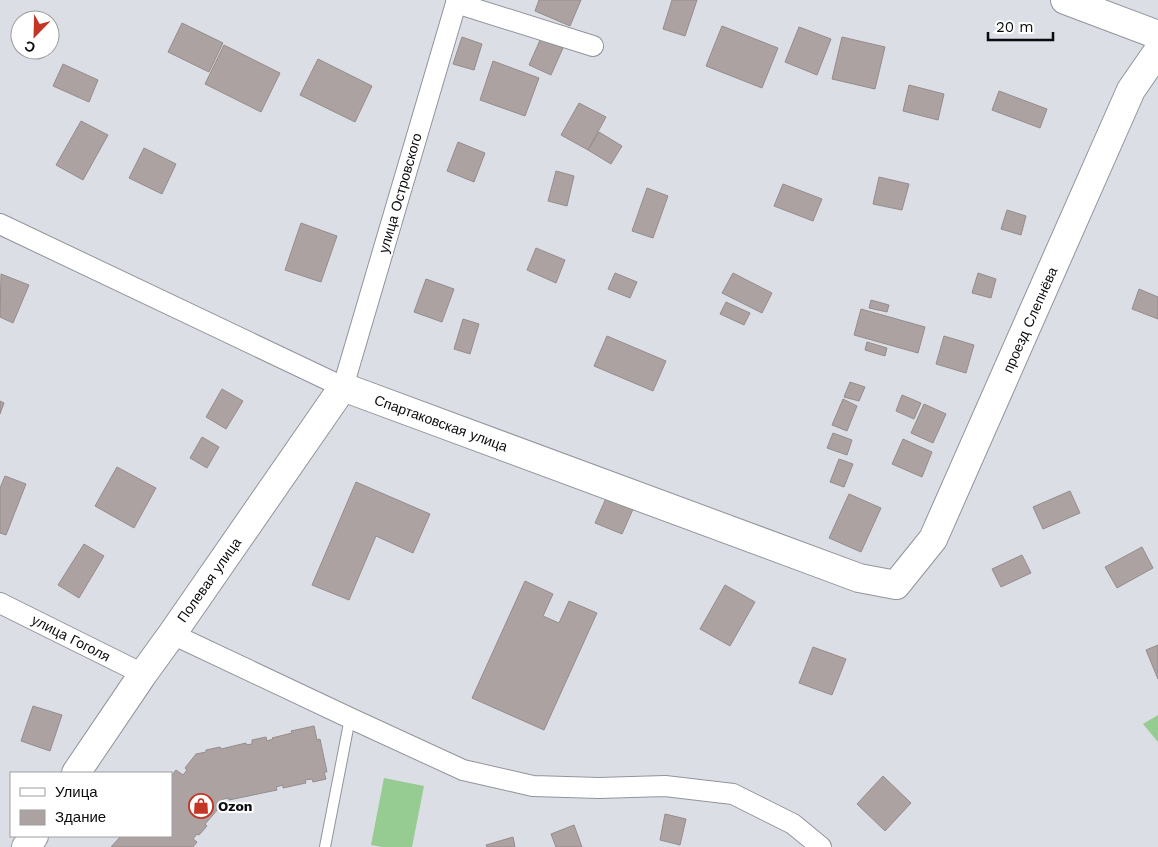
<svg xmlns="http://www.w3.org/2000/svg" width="1158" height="847" viewBox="0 0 1158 847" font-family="'Work Sans',sans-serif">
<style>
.green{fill:#96cb92}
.building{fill:#aca2a2;stroke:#958c8b}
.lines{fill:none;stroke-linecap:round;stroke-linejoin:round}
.lane-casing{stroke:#91949b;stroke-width:12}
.street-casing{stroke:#91949b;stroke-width:22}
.secondary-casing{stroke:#91949b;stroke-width:30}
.lane{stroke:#fff;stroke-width:10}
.street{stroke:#fff;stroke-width:20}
.secondary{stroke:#fff;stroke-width:28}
.labels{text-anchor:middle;stroke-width:4;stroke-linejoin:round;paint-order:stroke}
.street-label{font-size:14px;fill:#0a0b0e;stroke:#fff}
.poi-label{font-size:14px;font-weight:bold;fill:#0a0b0e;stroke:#fff;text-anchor:start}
</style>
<rect width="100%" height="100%" fill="#dbdee5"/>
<!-- green -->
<g class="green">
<polygon points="1158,715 1158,742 1143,724"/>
<polygon points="384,778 424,786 412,847 382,847 371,845"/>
</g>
<!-- building -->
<g class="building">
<polygon points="539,0 581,0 570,26 535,11"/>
<polygon points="672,0 697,0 685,36 663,29"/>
<polygon points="182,23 223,43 209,72 168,52"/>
<polygon points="722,26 778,48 762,88 706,66"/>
<polygon points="799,27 831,39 817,75 785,62"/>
<polygon points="462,37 482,44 474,70 453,64"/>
<polygon points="842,37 885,47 875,89 832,79"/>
<polygon points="541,38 563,48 551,75 529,65"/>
<polygon points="224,45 280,73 261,112 205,84"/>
<polygon points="318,59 372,86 355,122 300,95"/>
<polygon points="493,61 539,78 525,116 480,100"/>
<polygon points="63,64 98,80 89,102 53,86"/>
<polygon points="909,85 944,94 938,120 903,111"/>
<polygon points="999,91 1047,109 1040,128 992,110"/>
<polygon points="579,103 606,117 588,150 561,135"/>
<polygon points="81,121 108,135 83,180 56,165"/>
<polygon points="599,132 622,146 611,164 588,150"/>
<polygon points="458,142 485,153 474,182 447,171"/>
<polygon points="144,148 176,164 162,194 129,178"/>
<polygon points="556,171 574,176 567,206 548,201"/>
<polygon points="879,177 909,184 902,210 873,204"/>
<polygon points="783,184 822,199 813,221 774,206"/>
<polygon points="647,188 668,196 653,238 632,231"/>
<polygon points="1007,210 1026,216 1021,235 1001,229"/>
<polygon points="301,223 337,236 321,282 285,270"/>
<polygon points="536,248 565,260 556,283 527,270"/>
<polygon points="615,273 637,282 630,298 608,289"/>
<polygon points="733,273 772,293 762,313 722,293"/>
<polygon points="978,273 996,279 991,298 972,293"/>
<polygon points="1,274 29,285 13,323 0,317"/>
<polygon points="426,279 454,289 442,322 414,312"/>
<polygon points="1139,289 1158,297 1158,319 1132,309"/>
<polygon points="871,300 889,305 887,312 869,308"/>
<polygon points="726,302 750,313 744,325 720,314"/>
<polygon points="861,309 925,327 918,353 854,335"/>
<polygon points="463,319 479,324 470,354 454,349"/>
<polygon points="607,336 666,361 653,391 594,366"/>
<polygon points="944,336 974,345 966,373 936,364"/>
<polygon points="867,342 887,348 885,356 865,350"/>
<polygon points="850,382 865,387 859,401 844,397"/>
<polygon points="222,389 243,401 226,429 206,417"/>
<polygon points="902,395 921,403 914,419 896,411"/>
<polygon points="843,399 857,406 847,431 832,425"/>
<polygon points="0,401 4,403 0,414"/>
<polygon points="924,404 946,414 933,443 911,433"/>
<polygon points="833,433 852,440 847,455 827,448"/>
<polygon points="202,437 219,447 207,468 190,458"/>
<polygon points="903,439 932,452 922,477 892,464"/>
<polygon points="839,459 853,464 844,487 830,482"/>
<polygon points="117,467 156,488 134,528 95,506"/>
<polygon points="5,476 26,484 6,535 0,533 0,488"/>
<polygon points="356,482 430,514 413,553 376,536 349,600 312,585"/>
<polygon points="1070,491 1080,513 1043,529 1033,507"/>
<polygon points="849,494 881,508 861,552 829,538"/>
<polygon points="607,496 634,507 622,534 595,523"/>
<polygon points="84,544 104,556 79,598 58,585"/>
<polygon points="1142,547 1153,568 1117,588 1105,567"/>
<polygon points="1022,555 1031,573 1001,587 992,569"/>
<polygon points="525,581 553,594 543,616 559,623 569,601 597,613 544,730 472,698"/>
<polygon points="725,585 755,602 730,646 700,629"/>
<polygon points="1158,645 1158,679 1146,650"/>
<polygon points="813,647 846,659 832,695 799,683"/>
<polygon points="33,706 62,715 50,751 21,741"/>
<polygon points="314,726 317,740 320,739 327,772 324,772 326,779 313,782 312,779 305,780 306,783 283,788 283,785 276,787 277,790 229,800 229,798 223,799 217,806 219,808 205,824 207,826 199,835 197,834 193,839 197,842 193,847 111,847 121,836 171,836 171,776 176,770 183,775 187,770 185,768 196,754 206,752 206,750 220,747 221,749 246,743 246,745 252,744 252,740 266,737 267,741 273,739 272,738 292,733 291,731"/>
<polygon points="883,776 911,803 885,831 857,804"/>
<polygon points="665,814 686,819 680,845 660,840"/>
<polygon points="574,825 582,847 556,847 551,834"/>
<polygon points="513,837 515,847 487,847 486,845"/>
</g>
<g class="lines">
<defs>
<polyline id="lane" points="325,847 350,718"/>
<g id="street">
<polyline points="456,3 593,46"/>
<polyline points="0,224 343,387 457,0"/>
<polyline points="0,603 143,674"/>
<polyline points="172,634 350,718 463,770 533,786 599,788 665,786 733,794 793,824 821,847"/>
</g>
<g id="secondary">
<polyline points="1065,0 1158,35"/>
<polyline points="76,773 143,674 172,634 343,387 859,578 896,585 933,539 1131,90 1158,51"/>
<polyline points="26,847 34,836"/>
</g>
</defs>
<!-- lane casing -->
<use href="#lane" class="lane-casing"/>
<!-- street casing -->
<use href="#street" class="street-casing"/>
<!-- secondary casing -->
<use href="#secondary" class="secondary-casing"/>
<!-- lane -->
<use href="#lane" class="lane"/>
<!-- street -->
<use href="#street" class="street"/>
<!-- secondary -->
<use href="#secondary" class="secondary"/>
</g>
<!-- icons -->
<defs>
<symbol id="shop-ring" viewBox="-11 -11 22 22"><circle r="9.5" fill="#fff" stroke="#c33626" stroke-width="1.5"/><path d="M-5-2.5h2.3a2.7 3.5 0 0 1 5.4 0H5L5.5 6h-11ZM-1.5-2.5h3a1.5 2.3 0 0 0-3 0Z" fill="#c33626"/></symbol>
</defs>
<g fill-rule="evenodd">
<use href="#shop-ring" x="187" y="792" width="28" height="28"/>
</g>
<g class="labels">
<!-- street labels -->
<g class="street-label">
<text transform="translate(400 193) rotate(-74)" y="5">улица Островского</text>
<text transform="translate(1030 320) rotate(-66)" y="5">проезд Слепнёва</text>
<text transform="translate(441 423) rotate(20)" y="5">Спартаковская улица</text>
<text transform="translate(209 580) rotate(-55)" y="5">Полевая улица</text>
<text transform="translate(71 638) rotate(27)" y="5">улица Гоголя</text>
</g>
<!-- poi labels -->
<g class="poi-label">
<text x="218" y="811">Ozon</text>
</g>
</g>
<!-- legend -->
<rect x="10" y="772" width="162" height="65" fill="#ffffff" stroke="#9d9d9f"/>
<rect x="20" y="788" width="25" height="8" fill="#ffffff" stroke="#9d9d9f"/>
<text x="55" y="797" font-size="15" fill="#0a0b0e">Улица</text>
<rect x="20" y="810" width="25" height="15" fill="#aca2a2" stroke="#9d9d9f"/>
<text x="55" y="822" font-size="15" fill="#0a0b0e">Здание</text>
<!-- north arrow -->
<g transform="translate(35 35) rotate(203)"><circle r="24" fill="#ffffff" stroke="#9d9d9f"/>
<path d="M0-4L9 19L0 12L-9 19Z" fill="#c33626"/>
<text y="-8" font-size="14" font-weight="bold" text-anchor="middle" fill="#0a0b0e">С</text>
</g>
<!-- scale -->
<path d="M988 32v8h65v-8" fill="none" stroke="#0a0b0e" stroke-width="2.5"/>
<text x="996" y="32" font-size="15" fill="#0a0b0e" stroke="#ffffff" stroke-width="4" paint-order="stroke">20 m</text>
</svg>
